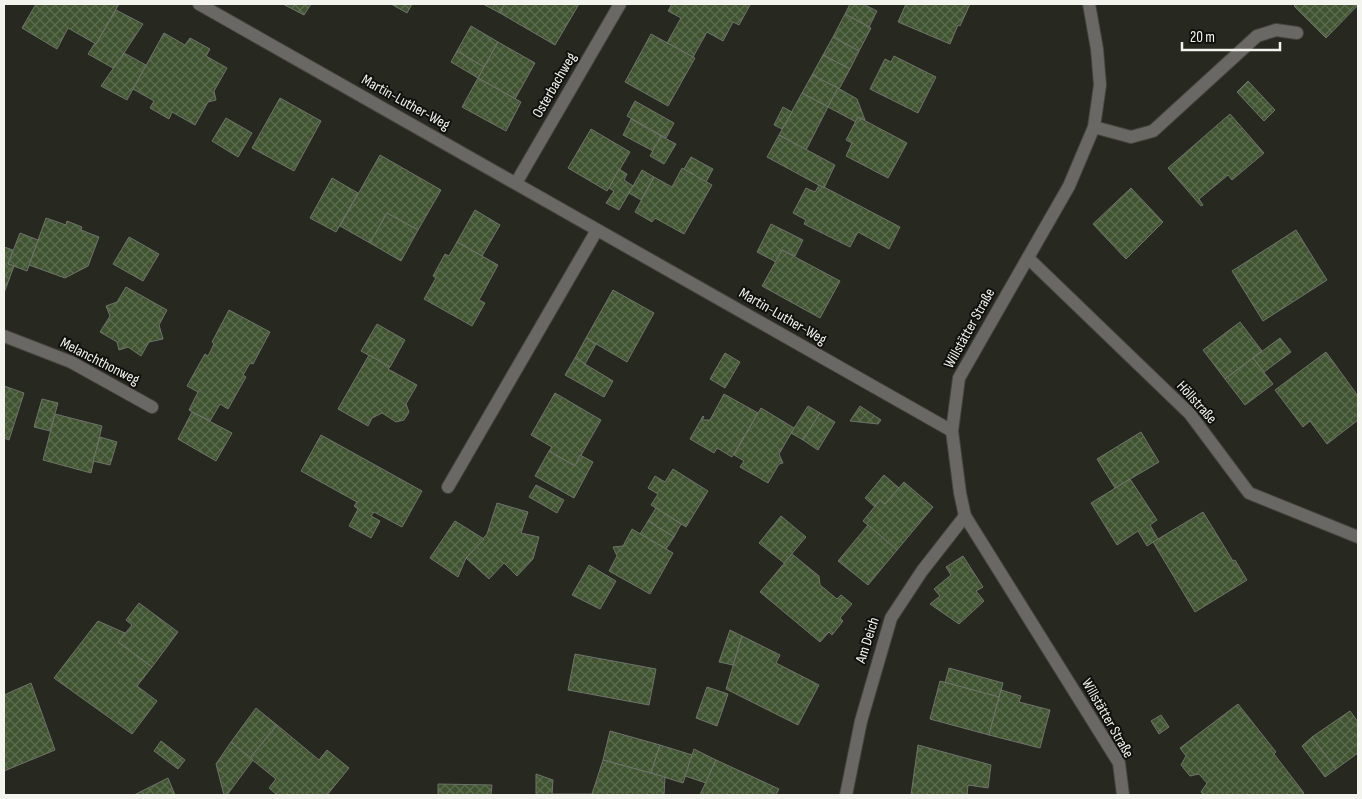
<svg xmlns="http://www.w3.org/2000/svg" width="1362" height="799" viewBox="0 0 1362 799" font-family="'Sofia Sans Condensed',sans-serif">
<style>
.building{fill:url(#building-cross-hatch);stroke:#6e736a}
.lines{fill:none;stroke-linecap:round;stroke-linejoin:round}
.minor-casing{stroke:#44453d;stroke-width:14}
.minor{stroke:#6a6864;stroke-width:12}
.labels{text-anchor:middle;stroke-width:4;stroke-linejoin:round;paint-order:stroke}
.street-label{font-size:15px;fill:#f3f4ee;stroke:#10100d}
</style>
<defs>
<pattern id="building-cross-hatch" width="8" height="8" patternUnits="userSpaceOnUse" patternTransform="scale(1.25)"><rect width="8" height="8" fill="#415432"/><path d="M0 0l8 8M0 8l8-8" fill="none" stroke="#5d6d50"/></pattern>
</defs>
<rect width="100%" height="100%" fill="#272820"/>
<!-- building -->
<g class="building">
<polygon points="36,4 119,4 96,44 68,28 57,49 22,28"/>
<polygon points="283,4 311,4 304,15"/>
<polygon points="391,4 412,4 407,13"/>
<polygon points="483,4 505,4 500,13"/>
<polygon points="505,4 579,4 555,45 500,13"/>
<polygon points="672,4 749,4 750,5 739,25 733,22 723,41 707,32 693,57 667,43 681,18 668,11"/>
<polygon points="850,4 863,4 877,11 869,27 845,14"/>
<polygon points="906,4 970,4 960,26 958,25 950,44 898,22"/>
<polygon points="1296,4 1358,4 1358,5 1326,38 1294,6"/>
<polygon points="116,10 143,24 124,53 113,68 88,54 95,43 96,44"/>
<polygon points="845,14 871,28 859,51 833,37"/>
<polygon points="471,26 498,42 484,67 457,51"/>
<polygon points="164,33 185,45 190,38 210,49 206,56 227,68 214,91 216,100 208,102 195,125 172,112 169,119 150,108 154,101 133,89"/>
<polygon points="651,34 695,58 668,106 625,82"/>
<polygon points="833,37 859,51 850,69 823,55"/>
<polygon points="498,42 535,63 515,99 478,78"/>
<polygon points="457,51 484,67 478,78 451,62"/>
<polygon points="124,53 146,65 127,100 101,86"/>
<polygon points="823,55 850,69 839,89 812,75"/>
<polygon points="894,56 936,77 918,113 870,89 885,59 891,62"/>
<polygon points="812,75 838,88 828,107 802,93"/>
<polygon points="478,78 521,102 506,131 462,107"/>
<polygon points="1248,81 1275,110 1264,121 1237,92"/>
<polygon points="838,88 857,99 865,120 858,117 856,122 828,107"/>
<polygon points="802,93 828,107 806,150 779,135"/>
<polygon points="280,98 321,121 294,171 252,148"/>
<polygon points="635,101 674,123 666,138 627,116"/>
<polygon points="783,107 792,112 782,129 774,125"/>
<polygon points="1230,114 1264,153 1232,180 1228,175 1199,199 1203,205 1201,206 1168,168"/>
<polygon points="858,117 907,143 888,178 846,156 852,143 846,140"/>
<polygon points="226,118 252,133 238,157 212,141"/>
<polygon points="631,119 661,136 653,151 623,135"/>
<polygon points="591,129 630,152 607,191 568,168"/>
<polygon points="779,135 835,165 824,188 767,157"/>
<polygon points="661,136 676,144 664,164 650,156"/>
<polygon points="380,155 441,190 418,230 387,213 370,243 340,226"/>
<polygon points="691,157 713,169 706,182 684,169"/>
<polygon points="682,168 712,185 684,234 655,218 652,222 635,212 654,177 672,187"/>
<polygon points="619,169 627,174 624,180 633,186 619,210 606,203 614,191 609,188"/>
<polygon points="642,170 654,177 641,200 629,193"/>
<polygon points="332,178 358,193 336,232 310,218"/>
<polygon points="819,185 824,188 824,187 900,227 889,249 858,232 850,247 804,224 806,220 793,213 806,188 815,192"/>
<polygon points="1131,188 1163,222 1126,259 1093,224"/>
<polygon points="475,210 500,225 482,256 457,242"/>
<polygon points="387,213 418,230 401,261 370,243"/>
<polygon points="46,218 66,225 67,221 82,227 81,230 99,237 88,266 65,278 29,265"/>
<polygon points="771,224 803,240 795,256 782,250 776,262 757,252"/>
<polygon points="1296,230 1327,280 1263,321 1232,271"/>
<polygon points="20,233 38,240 27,271 8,264"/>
<polygon points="129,237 159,254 143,281 113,264"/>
<polygon points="457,242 498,265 479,300 485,303 472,326 424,299 436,278 433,276 445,254 449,256"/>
<polygon points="4,247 13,250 8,264 14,266 4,293"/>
<polygon points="782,250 840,281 820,318 762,286"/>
<polygon points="126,287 167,310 159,325 163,339 149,342 141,356 128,347 119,350 117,342 100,332 110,316 106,306 117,302"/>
<polygon points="613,290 654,313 627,362 586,338"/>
<polygon points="229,310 270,332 253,364 250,363 243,375 246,377 228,409 220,404 210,421 189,410 198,392 187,386 205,354 208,356 214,344 212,342"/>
<polygon points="1240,322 1262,351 1225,379 1203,350"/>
<polygon points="377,324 405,340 390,367 361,351"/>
<polygon points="586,338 596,344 585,364 575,358"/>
<polygon points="1280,338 1291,352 1264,372 1253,358"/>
<polygon points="1326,352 1358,396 1358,420 1327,444 1310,421 1303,427 1275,390"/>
<polygon points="725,353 740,362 725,388 710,379"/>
<polygon points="369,355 390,367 388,369 417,385 406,404 409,412 404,420 396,422 382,413 372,418 368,426 338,409"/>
<polygon points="575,358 613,381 604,397 565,375"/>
<polygon points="1253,358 1273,384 1245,405 1225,379"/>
<polygon points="4,386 24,393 9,440 4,438"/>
<polygon points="555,393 601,420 575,466 549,451 552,447 531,435"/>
<polygon points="724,394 758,413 732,457 717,448 714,453 690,439 703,416 704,417 702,420 710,420"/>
<polygon points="42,399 58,403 50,431 34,427"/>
<polygon points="808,406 820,413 803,440 791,433"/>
<polygon points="860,406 881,420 878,424 850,421"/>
<polygon points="761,408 794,428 779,454 783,463 779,464 768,483 740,467 744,461 734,455"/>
<polygon points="192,412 232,433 216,461 178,439"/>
<polygon points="820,413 835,422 818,450 803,440"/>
<polygon points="55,414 102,426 91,473 43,460"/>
<polygon points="1141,432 1159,462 1115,488 1097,459"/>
<polygon points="321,435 422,491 402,527 374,512 371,516 380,521 371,538 349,526 358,509 354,506 357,502 301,471"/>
<polygon points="100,437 117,442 110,465 93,461"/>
<polygon points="549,451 575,466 580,455 593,462 574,498 535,476"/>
<polygon points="673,469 708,491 686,527 651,505 658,494 648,488 655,476 665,482"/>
<polygon points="884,475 899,488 885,504 880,500 875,507 865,498"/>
<polygon points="1130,479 1157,520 1150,525 1158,539 1147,546 1138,531 1117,545 1091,503"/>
<polygon points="904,482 933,507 897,550 863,521 880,500 885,504"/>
<polygon points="536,485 564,500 557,513 529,497"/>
<polygon points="497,503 528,512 521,533 539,537 533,559 517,576 504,563 489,579 466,558 487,534"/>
<polygon points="656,508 681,524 674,537 648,521"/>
<polygon points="1203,512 1233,561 1235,560 1247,580 1195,612 1153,542"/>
<polygon points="781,516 806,537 784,563 759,543"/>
<polygon points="455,521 484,539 466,558 458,577 430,558"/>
<polygon points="648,521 674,537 666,549 640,534"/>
<polygon points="868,525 897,550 868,585 838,561"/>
<polygon points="632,529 673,553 650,594 609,571 617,556 613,547 623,546"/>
<polygon points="792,554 819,576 820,585 837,599 841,595 852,604 840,618 843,621 832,635 829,632 820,642 760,592"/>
<polygon points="963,556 983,587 976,591 984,601 959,624 930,604 940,596 934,589 951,575 946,567"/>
<polygon points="589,565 616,581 600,609 572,595"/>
<polygon points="139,603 178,632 152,667 118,642 132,625 126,620"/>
<polygon points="98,621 125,633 118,642 152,667 137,686 157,701 132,734 54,678"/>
<polygon points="730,630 742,636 733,665 719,662"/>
<polygon points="742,636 780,655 776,663 819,685 798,725 726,689"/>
<polygon points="575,654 656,669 649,705 568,690"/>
<polygon points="949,668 1003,683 999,697 945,683"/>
<polygon points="940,681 999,697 989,735 930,719"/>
<polygon points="31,683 55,750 4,771 4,695"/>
<polygon points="707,687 728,694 717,726 696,718"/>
<polygon points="1001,690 1021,696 1019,702 1050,710 1040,748 989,735"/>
<polygon points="1238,704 1276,752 1274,754 1304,793 1301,795 1204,795 1201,792 1207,783 1199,774 1190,776 1181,765 1186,756 1180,748"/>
<polygon points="256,708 277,725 250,758 231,742"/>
<polygon points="1350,711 1358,722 1358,753 1336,769 1312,737"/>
<polygon points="1161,715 1169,727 1159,734 1151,721"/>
<polygon points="277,725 319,760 327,750 349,768 327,795 277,795 269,788 276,779 250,758"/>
<polygon points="610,731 660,745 651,773 603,760"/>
<polygon points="1312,737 1336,769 1325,777 1302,746"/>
<polygon points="161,741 185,760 178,769 154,751"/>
<polygon points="231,742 253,760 227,795 224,795 216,764"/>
<polygon points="660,745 692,755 683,783 651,773"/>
<polygon points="918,745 991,765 988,788 968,785 967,795 911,795"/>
<polygon points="694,749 716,760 706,783 685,776"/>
<polygon points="603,760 665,777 664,795 552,795 552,794 592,794"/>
<polygon points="716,760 779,789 776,795 700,795"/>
<polygon points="536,774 553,780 552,795 536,795"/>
<polygon points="168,778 175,795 134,795"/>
<polygon points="438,784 492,785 491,795 438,795"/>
</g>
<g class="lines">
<defs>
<g id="minor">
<polyline points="199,4 952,431"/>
<polyline points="1089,4 1097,49 1100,85 1094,127 1069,186 959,378 952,431 960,493 965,516 1119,763 1123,795"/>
<polyline points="1094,127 1131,137 1153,131 1257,36 1276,30 1297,33"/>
<polyline points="516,183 620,4"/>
<polyline points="1028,258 1190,414 1249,493 1358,537"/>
<polyline points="4,336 71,362 152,407"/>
<polyline points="448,487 597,230"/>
<polyline points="846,795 861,721 891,618 922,571 965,516"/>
</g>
</defs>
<!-- minor casing -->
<use href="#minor" class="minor-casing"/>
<!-- minor -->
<use href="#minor" class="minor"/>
</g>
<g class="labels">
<!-- street labels -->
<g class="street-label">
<text transform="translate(554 85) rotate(-60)" y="5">Osterbachweg</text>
<text transform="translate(406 102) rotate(29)" y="5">Martin-Luther-Weg</text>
<text transform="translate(783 316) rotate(30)" y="5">Martin-Luther-Weg</text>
<text transform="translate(969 328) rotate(-61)" y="5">Willstätter Straße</text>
<text transform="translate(100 361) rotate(27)" y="5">Melanchthonweg</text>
<text transform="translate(1197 402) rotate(48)" y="5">Höllstraße</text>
<text transform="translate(867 640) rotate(-72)" y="5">Am Deich</text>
<text transform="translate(1108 718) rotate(60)" y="5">Willstätter Straße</text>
</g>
</g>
<!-- border -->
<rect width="1362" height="799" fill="none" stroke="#f3f4ee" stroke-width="10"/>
<!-- scale -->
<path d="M1182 42v8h98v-8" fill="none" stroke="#f3f4ee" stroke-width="2.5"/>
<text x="1190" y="42" font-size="15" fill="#f3f4ee" stroke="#10100d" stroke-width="4" paint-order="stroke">20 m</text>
</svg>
